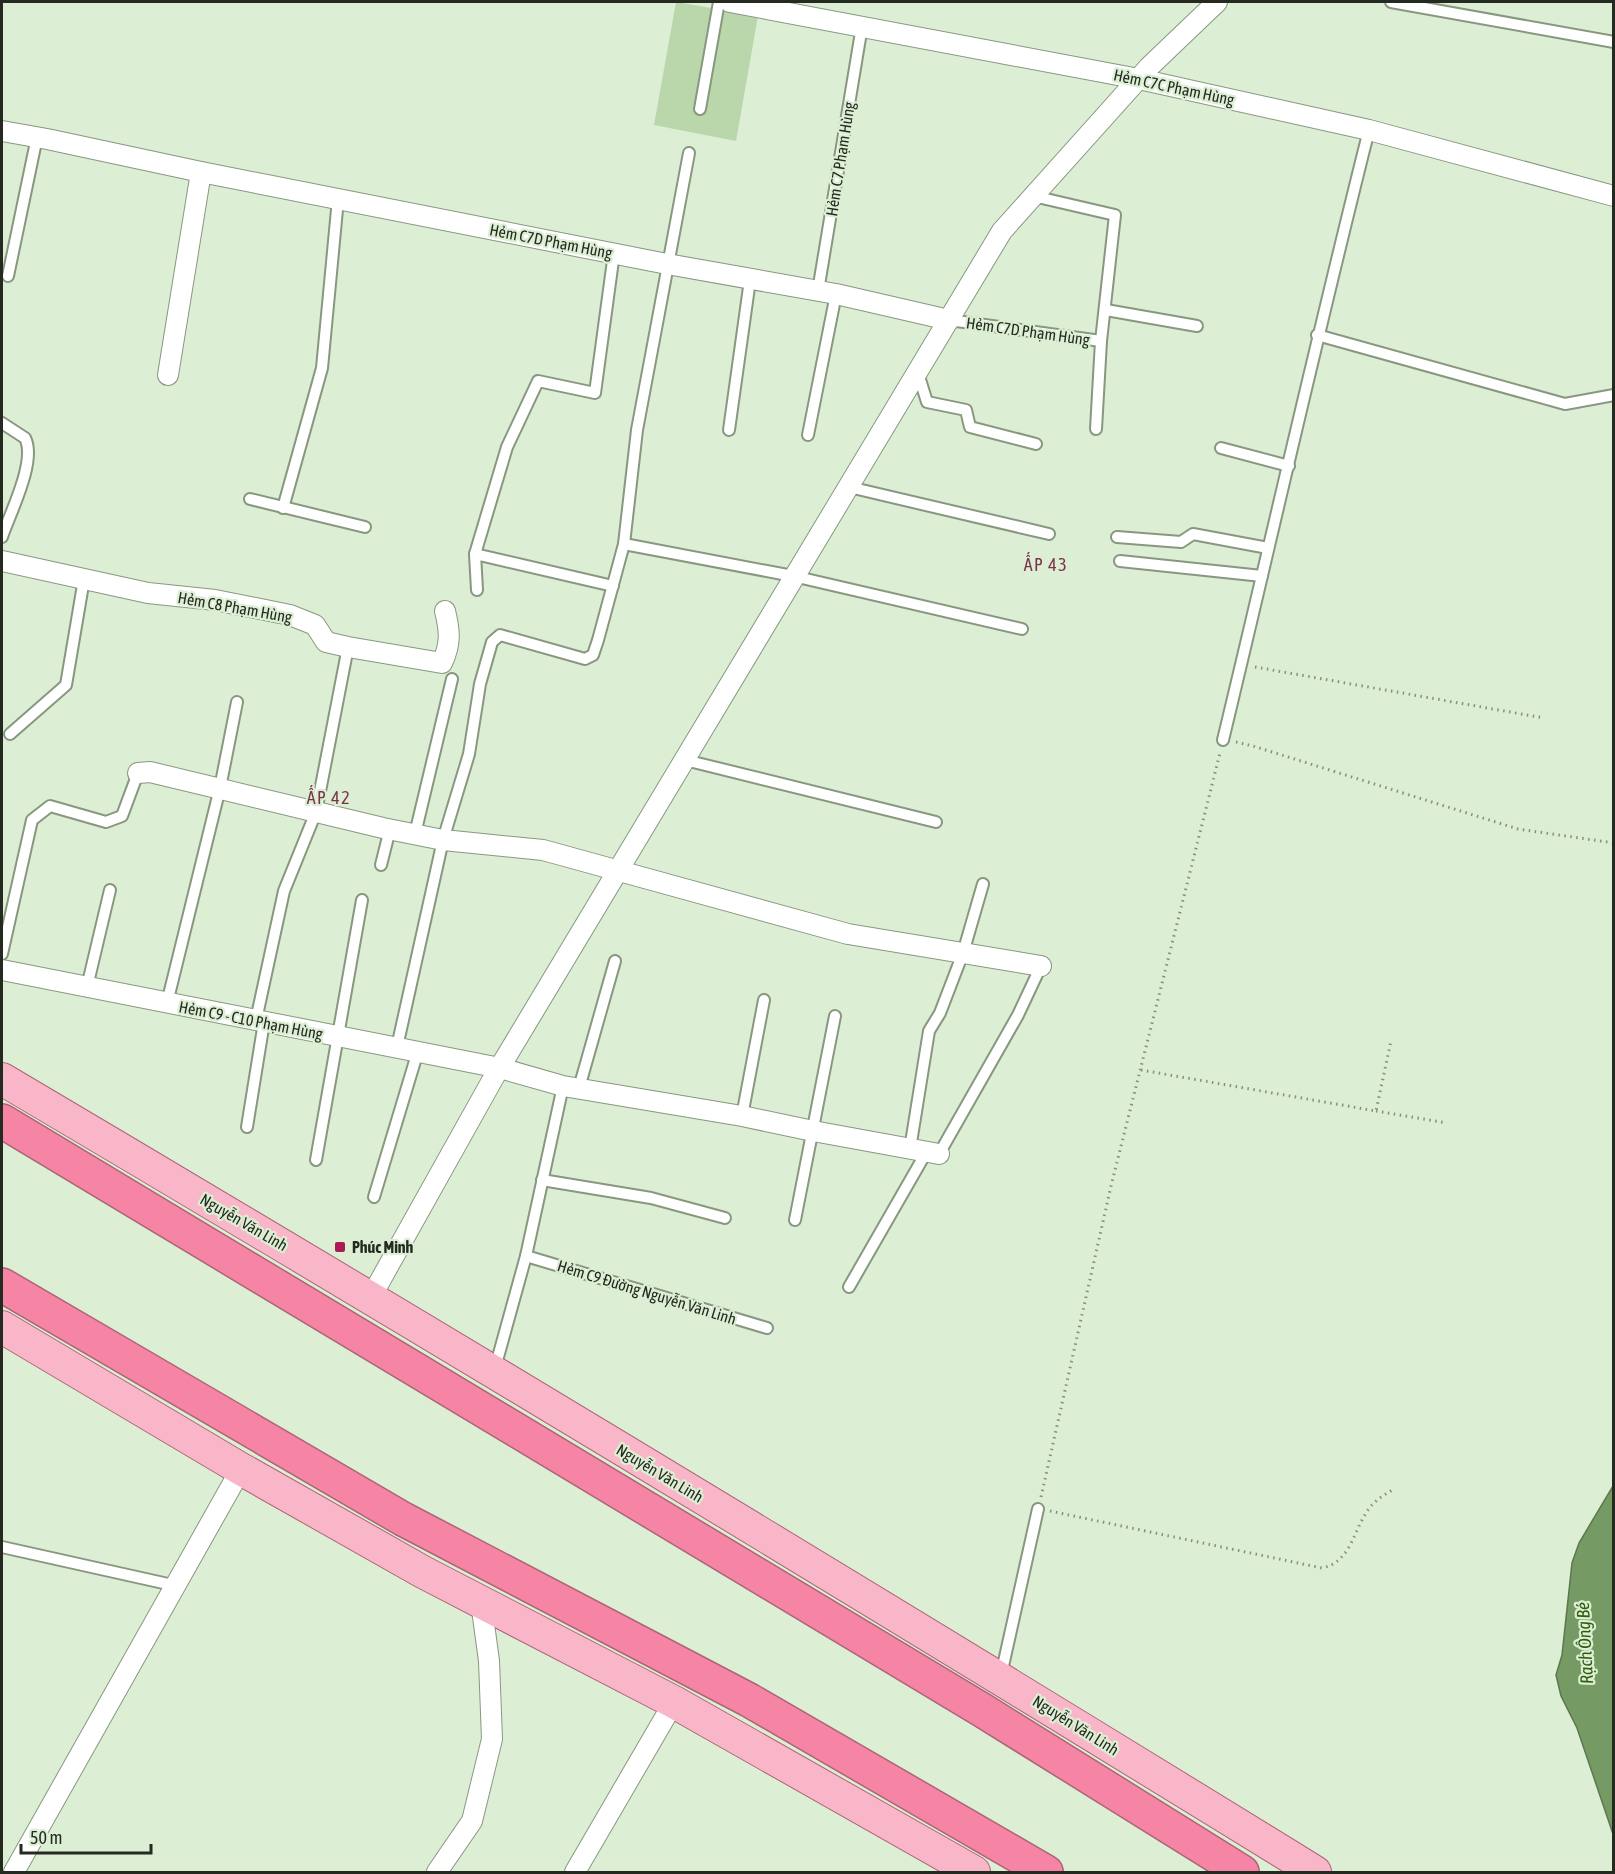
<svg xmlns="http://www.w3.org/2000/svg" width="1615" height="1874" viewBox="0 0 1615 1874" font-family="'Asap Condensed',sans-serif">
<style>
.green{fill:#bad7ac}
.water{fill:#759a63;stroke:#5d784f;stroke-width:1.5}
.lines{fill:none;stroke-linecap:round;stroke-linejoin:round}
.lane-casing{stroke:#889880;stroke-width:14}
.street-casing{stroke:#889880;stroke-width:22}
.primary-casing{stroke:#ac6576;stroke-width:34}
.highway-casing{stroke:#ac6576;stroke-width:36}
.path{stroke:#85917e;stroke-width:3;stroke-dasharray:1.5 4.5;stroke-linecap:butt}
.lane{stroke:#fff;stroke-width:10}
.street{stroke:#fff;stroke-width:20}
.primary{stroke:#fab6c9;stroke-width:32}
.highway{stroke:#f685a5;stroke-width:33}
.poi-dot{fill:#ab1b56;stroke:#dceed3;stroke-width:2}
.labels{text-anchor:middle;stroke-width:4.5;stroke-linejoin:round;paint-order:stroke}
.street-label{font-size:16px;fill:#242a20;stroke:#dceed3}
.poi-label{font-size:16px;font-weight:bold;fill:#242a20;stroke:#dceed3;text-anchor:start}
.neighbourhood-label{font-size:18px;letter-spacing:1.5px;fill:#7a3449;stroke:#dceed3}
.water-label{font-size:18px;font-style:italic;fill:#2f5d0c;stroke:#dceed3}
</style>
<rect width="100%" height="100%" fill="#dceed3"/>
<!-- green -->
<polygon class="green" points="676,2 758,16 736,141 654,125"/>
<!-- water -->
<polygon class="water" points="1613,1486 1614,1486 1613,1834 1577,1728 1561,1696 1556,1675 1562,1655 1572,1563 1579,1543"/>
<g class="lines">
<defs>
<g id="lane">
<polyline points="1391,2 1614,42"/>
<polyline points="700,109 719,2"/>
<polyline points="1033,196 1115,215 1101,341 1096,429"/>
<polyline points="8,276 37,137"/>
<polyline points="818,291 862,26"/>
<polyline points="1106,310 1197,326"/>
<polyline points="949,320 1101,341"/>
<polyline points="1317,335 1565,404 1614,395"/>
<polyline points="918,373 927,402 966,410 970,427 1036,444"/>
<path d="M2,423L25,438C37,461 10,513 2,537"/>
<polyline points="729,430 750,280"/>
<polyline points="808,435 836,294"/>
<polyline points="1221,448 1289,466"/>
<polyline points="849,487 1049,534"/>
<polyline points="250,499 365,527"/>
<polyline points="283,508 322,368 338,199"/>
<polyline points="1117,537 1181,542 1193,534 1268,548"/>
<polyline points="624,544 793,576 1022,629"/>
<polyline points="475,554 507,447 538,381 595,393 614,253"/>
<polyline points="1120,561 1262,576"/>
<polyline points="477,590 475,554 613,586"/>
<polyline points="10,734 66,685 84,579"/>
<path d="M1223,740C1272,536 1318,332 1369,130"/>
<polyline points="685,760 936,822"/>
<polyline points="415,834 452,679"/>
<polyline points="381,865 390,829"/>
<polyline points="2,954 32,820 50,806 106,822 122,816 138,773"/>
<polyline points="87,987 110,890"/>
<polyline points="167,1003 220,788 237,702"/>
<polyline points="256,1020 284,891 316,812 348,647"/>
<polyline points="397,1047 443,840 469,754 480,684 492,642 500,635 585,659 593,655 598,640 624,544 637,430 689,153"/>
<polyline points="579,1088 615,961"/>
<polyline points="742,1116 764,1000"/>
<polyline points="247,1127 264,1022"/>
<polyline points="910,1149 929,1031 940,1013 963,953 983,884"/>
<polyline points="939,1154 1018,1015 1041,966"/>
<polyline points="316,1160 362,900"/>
<polyline points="542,1180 651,1198 725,1218"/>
<polyline points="374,1197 418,1051"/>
<polyline points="795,1220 835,1016"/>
<polyline points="526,1256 767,1328"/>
<polyline points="849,1287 927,1151"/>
<polyline points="495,1368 526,1256 563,1086"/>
<polyline points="2,1547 177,1586"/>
<polyline points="1001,1675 1038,1509"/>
</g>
<g id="street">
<polyline points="730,2 1139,79 1369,130 1614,196"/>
<polyline points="2,131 47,139 201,172 667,264 836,294 949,320"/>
<polyline points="168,375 201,172"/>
<path d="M2,561L148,593L215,600L290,615L315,625L326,642L348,647L442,663C451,644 450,631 445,611"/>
<polyline points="138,773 150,772 383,828 443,840 543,850 848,934 1041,966"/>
<polyline points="2,970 500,1068 563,1086 742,1116 813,1131 939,1154"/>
<polyline points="371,1297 494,1077 1002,231 1149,67 1217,2"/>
<polyline points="14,1872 241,1469"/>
<polyline points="437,1872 472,1821 492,1739 489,1661 481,1602"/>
<polyline points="575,1872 674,1702"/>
</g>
<g id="primary">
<path d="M2,1079C442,1339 880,1604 1315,1872"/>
<polyline points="2,1327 241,1469 423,1572 674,1702 974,1872"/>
</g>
<g id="highway">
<polyline points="2,1121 982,1710 1242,1872"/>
<polyline points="2,1285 403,1519 749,1700 1046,1872"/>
</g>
</defs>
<!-- lane casing -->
<use href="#lane" class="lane-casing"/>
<!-- street casing -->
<use href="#street" class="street-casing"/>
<!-- primary casing -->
<use href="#primary" class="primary-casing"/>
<!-- highway casing -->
<use href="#highway" class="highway-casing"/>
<!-- path -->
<g class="path">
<polyline points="1255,667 1544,718"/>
<polyline points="1236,742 1253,746 1518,829 1614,843"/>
<polyline points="1141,1070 1376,1111 1391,1041"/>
<polyline points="1376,1111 1447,1123"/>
<polyline points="1041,1497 1111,1186 1220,753"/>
<path d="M1050,1511L1322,1568C1351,1562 1353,1531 1368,1510C1375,1500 1384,1495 1394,1489"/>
</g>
<!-- lane -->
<use href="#lane" class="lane"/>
<!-- street -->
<use href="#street" class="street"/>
<!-- primary -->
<use href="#primary" class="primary"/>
<!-- highway -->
<use href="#highway" class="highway"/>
</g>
<!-- markers -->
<rect class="poi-dot" x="334" y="1241" width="12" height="12" rx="3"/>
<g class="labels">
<!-- street labels -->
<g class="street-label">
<text transform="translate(1174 87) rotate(12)" y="6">Hẻm C7C Phạm Hùng</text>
<text transform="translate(840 159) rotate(-81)" y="6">Hẻm C7 Phạm Hùng</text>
<text transform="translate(551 241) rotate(11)" y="6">Hẻm C7D Phạm Hùng</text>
<text transform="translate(1028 331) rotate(8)" y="6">Hẻm C7D Phạm Hùng</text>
<text transform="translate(235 607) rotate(10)" y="6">Hẻm C8 Phạm Hùng</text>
<text transform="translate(251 1020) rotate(11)" y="6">Hẻm C9 - C10 Phạm Hùng</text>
<text transform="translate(244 1222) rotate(30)" y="6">Nguyễn Văn Linh</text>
<text transform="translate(647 1292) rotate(17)" y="6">Hẻm C9 Đường Nguyễn Văn Linh</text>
<text transform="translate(660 1473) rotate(31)" y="6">Nguyễn Văn Linh</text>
<text transform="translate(1076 1725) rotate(32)" y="6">Nguyễn Văn Linh</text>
</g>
<!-- poi labels -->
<g class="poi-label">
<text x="352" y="1253">Phúc Minh</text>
</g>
<!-- neighbourhood labels -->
<g class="neighbourhood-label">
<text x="1046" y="571">ẤP 43</text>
<text x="329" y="804">ẤP 42</text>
</g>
<!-- water labels -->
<g class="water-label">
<text transform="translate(1585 1643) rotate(-93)" y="6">Rạch Ông Bé</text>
</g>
</g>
<!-- border -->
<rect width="1615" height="1874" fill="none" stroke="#242a20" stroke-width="6"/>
<!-- scale -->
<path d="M21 1844v9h130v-9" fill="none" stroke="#242a20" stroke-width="3"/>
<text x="30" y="1844" font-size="18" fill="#242a20" stroke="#dceed3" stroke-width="4.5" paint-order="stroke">50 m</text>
</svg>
